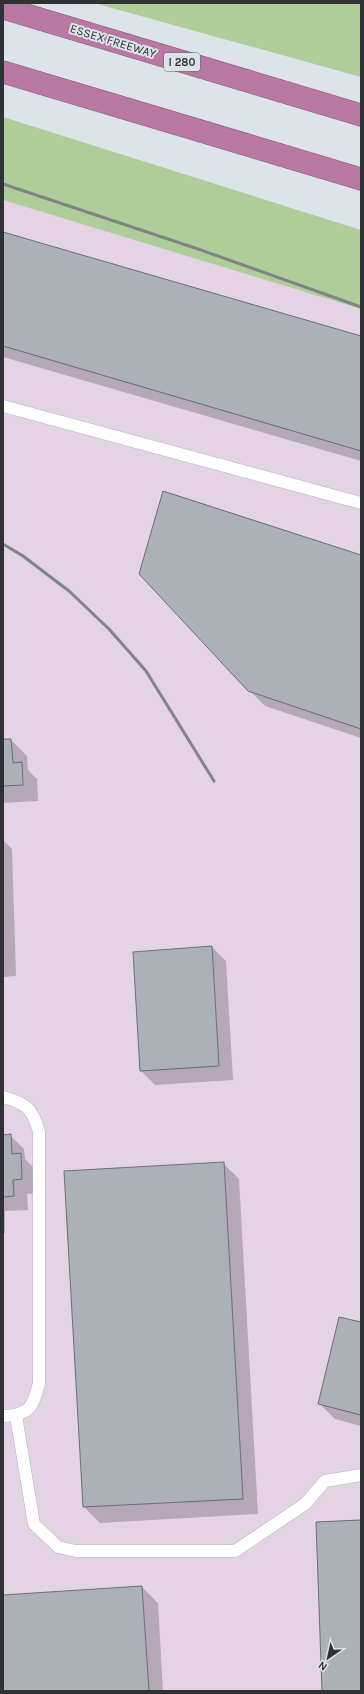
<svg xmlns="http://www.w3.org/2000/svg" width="364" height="1694" viewBox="0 0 364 1694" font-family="Karla,sans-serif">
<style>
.industrial{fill:#e3d3e5}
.green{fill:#afcd99}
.shadow{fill:#0003}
.building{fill:#abb1b6;stroke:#6a7074}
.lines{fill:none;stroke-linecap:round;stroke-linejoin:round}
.service-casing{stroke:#afb5ba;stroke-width:13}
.motorway-casing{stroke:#895f7d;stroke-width:23}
.service{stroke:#fff;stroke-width:12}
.motorway{stroke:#b977a4;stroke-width:22}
.rail{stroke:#808588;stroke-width:3}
.labels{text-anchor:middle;stroke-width:4;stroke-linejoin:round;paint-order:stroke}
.shield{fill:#dde4e9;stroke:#63676a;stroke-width:1}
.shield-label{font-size:11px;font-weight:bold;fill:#2f3234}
.street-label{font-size:12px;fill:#2f3234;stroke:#dde4e9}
</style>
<rect width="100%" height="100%" fill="#dde4e9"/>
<!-- industrial -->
<polygon class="industrial" points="3,200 361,309 361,1691 3,1691"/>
<!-- green -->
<g class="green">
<polygon points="94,3 361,3 361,77"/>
<polygon points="3,117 361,230 361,309 3,200"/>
</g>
<!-- shadow -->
<g class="shadow">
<polygon points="3,233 361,337 361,461 3,357"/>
<polygon points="361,556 361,738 265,706 249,690"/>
<polygon points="3,740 11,740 27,756 28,770 37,779 38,801 3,803"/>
<polygon points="3,840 12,849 16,976 3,977"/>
<polygon points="212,947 226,961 233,1080 155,1085 141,1071"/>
<polygon points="10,1135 24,1149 25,1159 34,1168 36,1193 27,1194 28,1210 5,1211 5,1233 3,1233 3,1136"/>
<polygon points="223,1163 239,1179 258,1514 100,1523 84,1507"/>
<polygon points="361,1324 361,1426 335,1419 319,1403"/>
<polygon points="142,1587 158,1603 163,1691 3,1691 3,1596"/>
</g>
<!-- building -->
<g class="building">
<polygon points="3,232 361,336 361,451 3,346"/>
<polygon points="163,491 361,555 361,729 248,691 139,574"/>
<polygon points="3,739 11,739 13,763 22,762 23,785 3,786"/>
<polygon points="212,946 219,1066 140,1071 133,952"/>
<polygon points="11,1134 12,1154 21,1153 22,1179 13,1180 14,1196 3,1197 3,1135"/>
<polygon points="224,1162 243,1499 83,1507 64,1171"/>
<polygon points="339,1317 361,1322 361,1415 318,1404"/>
<polygon points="361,1520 361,1691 322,1691 316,1522"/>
<polygon points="142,1586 149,1691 3,1691 3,1595"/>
</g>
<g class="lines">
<defs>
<g id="service">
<polyline points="3,406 361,503"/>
<path d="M3,1097C26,1103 33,1109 39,1132V1383C33,1407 30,1415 3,1416"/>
<polyline points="16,1416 34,1524 58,1547 76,1551 235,1551 305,1504 325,1481 361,1475"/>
</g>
<g id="motorway">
<polyline points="3,8 361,115"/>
<polyline points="3,72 361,179"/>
</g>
</defs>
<!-- service casing -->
<use href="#service" class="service-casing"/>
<!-- motorway casing -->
<use href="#motorway" class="motorway-casing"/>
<!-- service -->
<use href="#service" class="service"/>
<!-- motorway -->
<use href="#motorway" class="motorway"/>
<!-- rail -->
<g class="rail">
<polyline points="3,184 198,249 361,307"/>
<polyline points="3,544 23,556 69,591 109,629 146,671 214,781"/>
</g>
</g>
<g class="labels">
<!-- shield labels -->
<rect class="shield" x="164" y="53" width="36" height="18" rx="3"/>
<g class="shield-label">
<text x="182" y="66">I 280</text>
</g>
<!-- street labels -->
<g class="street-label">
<text transform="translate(113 41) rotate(17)" y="4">ESSEX FREEWAY</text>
</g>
</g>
<!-- border -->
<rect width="364" height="1694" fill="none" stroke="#2f3234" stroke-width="8"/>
<!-- north arrow -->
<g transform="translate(328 1658) rotate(214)" stroke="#dde4e9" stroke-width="3" paint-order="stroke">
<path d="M0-3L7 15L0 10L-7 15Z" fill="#2f3234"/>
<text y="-6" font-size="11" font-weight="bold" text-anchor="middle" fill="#2f3234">N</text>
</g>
</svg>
